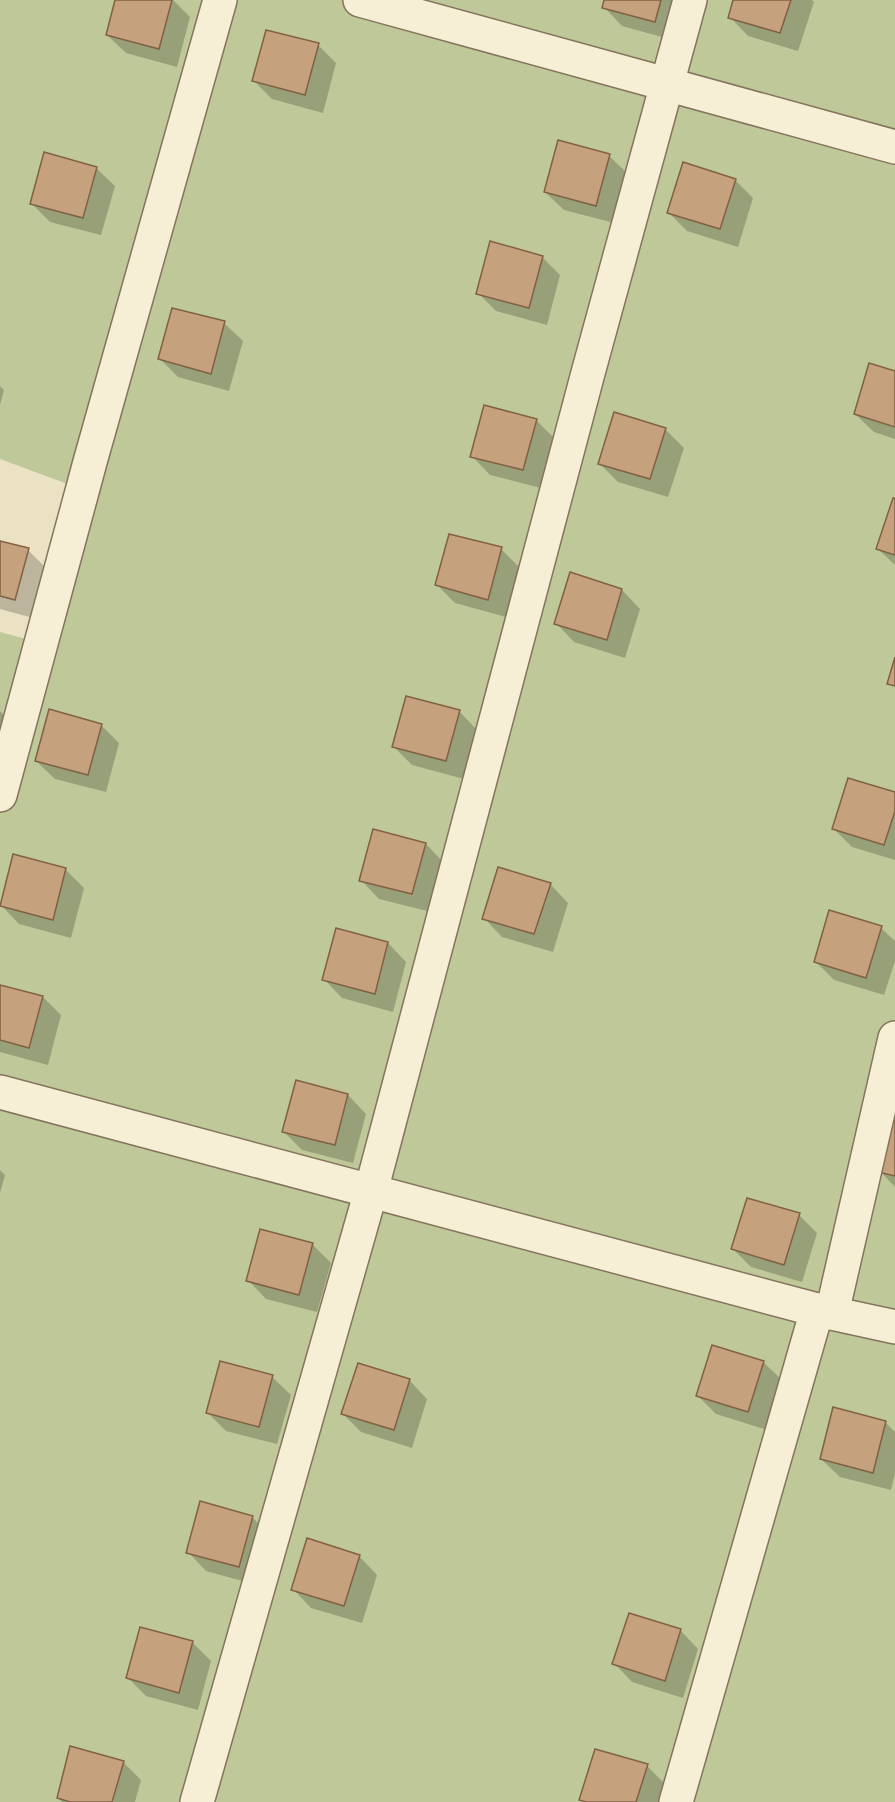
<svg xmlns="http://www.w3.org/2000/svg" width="895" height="1802" viewBox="0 0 895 1802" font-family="Georgia,serif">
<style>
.green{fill:#bec899}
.shadow{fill:#0003}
.building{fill:#c6a17d;stroke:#816143;stroke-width:1.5}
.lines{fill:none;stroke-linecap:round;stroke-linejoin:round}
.minor-casing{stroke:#84745c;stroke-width:36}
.minor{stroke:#f6efd6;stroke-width:33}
</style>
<rect width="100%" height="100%" fill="#ebe2c4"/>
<!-- green -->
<polygon class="green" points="0,0 895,0 895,1802 0,1802 0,632 30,640 73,486 0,459"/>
<!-- shadow -->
<g class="shadow">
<polygon points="117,0 173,0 190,17 177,67 126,53 107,35"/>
<polygon points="606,0 683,0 673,40 622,26 604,7"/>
<polygon points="735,0 812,0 814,2 798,51 748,36 730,17"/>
<polygon points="318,45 336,63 323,113 272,99 254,81"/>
<polygon points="609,156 628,174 614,223 564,210 545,192"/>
<polygon points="96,168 115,186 101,235 50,222 32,204"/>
<polygon points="735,180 753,198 738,247 687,231 669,213"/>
<polygon points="542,257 560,275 547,325 496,311 478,293"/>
<polygon points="224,323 243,341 229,391 178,377 160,359"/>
<polygon points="895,372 895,439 874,432 855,414"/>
<polygon points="0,386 4,390 0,405"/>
<polygon points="536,420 555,439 541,488 490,475 472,456"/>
<polygon points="665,429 684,448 668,497 618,482 599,463"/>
<polygon points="895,500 895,565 878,549"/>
<polygon points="0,542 28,550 46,568 33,618 0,609"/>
<polygon points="501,549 519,567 506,617 455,603 437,585"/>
<polygon points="571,574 622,590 640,609 625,658 574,642 556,623"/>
<polygon points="0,711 6,718 0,740"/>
<polygon points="459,711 477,730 464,779 412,765 394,747"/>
<polygon points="101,725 119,743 106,792 55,779 36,761"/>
<polygon points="895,794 895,860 852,847 834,829"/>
<polygon points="426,844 444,863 431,912 379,899 361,880"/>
<polygon points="65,869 84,888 71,938 19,924 1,905"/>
<polygon points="550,884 568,903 553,952 502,937 484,918"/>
<polygon points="881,928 895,941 895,961 884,995 834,980 815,961"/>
<polygon points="337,930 388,943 406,962 393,1012 342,998 324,979"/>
<polygon points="0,986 43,997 61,1015 48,1065 0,1052"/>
<polygon points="348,1095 366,1114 353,1163 302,1150 283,1131"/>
<polygon points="895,1123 895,1187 880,1171"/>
<polygon points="0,1170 5,1175 0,1193"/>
<polygon points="799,1215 817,1233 802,1282 751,1267 733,1249"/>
<polygon points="312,1244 331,1263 317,1312 266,1299 248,1280"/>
<polygon points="763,1362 782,1380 767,1430 716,1414 698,1396"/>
<polygon points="272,1377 291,1395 277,1444 226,1431 208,1413"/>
<polygon points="409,1380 427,1399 412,1448 361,1432 343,1414"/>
<polygon points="885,1422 895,1432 895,1473 891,1490 840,1477 821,1459"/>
<polygon points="252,1517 270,1535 257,1585 206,1571 188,1552"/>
<polygon points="359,1556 377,1575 362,1623 311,1608 293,1589"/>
<polygon points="680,1630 698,1649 683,1698 632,1682 614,1663"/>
<polygon points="193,1643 211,1661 198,1710 146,1696 128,1678"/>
<polygon points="123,1762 141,1780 135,1802 62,1802 58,1798"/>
<polygon points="647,1766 665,1784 660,1802 583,1802 581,1800"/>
</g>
<!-- building -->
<g class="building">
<polygon points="115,0 172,0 159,49 106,35"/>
<polygon points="604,0 661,0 655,22 602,8"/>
<polygon points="733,0 791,0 780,33 728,18"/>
<polygon points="266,30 319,43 305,95 252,81"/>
<polygon points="558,140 610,154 596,206 544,192"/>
<polygon points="44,152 97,167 83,218 30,204"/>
<polygon points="683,162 736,179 720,229 667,213"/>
<polygon points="490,241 543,256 529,308 476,294"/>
<polygon points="172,308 225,321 211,374 158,359"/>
<polygon points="869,363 895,371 895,427 854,414"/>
<polygon points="484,405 537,419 523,470 470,457"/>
<polygon points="614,412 666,428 650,479 598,464"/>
<polygon points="893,498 895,498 895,555 876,549"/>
<polygon points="449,534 502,547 488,600 435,585"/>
<polygon points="0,541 29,548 15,600 0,596"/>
<polygon points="570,572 622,589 607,640 554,624"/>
<polygon points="895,657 895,686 887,684"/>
<polygon points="406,696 460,710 446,761 392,747"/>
<polygon points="49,709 102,724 88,775 35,761"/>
<polygon points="848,778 895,792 895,811 884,845 832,829"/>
<polygon points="373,829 426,843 412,894 359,881"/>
<polygon points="13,854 66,868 53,920 0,906"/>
<polygon points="498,867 551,883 534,934 482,919"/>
<polygon points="829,910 882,926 866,978 814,962"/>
<polygon points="336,928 388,942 375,994 322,980"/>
<polygon points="0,985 43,996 29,1048 0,1040"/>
<polygon points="296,1080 348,1094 335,1145 282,1132"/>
<polygon points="892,1120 895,1121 895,1176 878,1172"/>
<polygon points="747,1198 800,1213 784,1265 731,1249"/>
<polygon points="260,1229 313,1243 299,1295 246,1281"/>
<polygon points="712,1345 764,1361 748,1412 696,1396"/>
<polygon points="220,1361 273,1375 259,1427 206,1413"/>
<polygon points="358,1363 410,1379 394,1430 341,1414"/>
<polygon points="833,1407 886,1421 873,1473 820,1459"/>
<polygon points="200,1501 253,1516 239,1567 186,1553"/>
<polygon points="307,1538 360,1555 344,1606 291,1590"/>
<polygon points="629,1613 681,1629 665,1681 612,1664"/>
<polygon points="140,1627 193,1641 179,1693 126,1678"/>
<polygon points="70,1746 124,1761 112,1802 70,1802 57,1798"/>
<polygon points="595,1749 648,1764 636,1802 586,1802 579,1800"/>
</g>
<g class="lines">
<defs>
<g id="minor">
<polyline points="360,0 895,147"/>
<polyline points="0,795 90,462 220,0"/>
<polyline points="0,1092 817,1310 895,1327"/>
<polyline points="832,1313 895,1038"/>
<polyline points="197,1802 371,1191 588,373 690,0"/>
<polyline points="676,1802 817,1310"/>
</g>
</defs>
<!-- minor casing -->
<use href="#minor" class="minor-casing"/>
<!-- minor -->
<use href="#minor" class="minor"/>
</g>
</svg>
